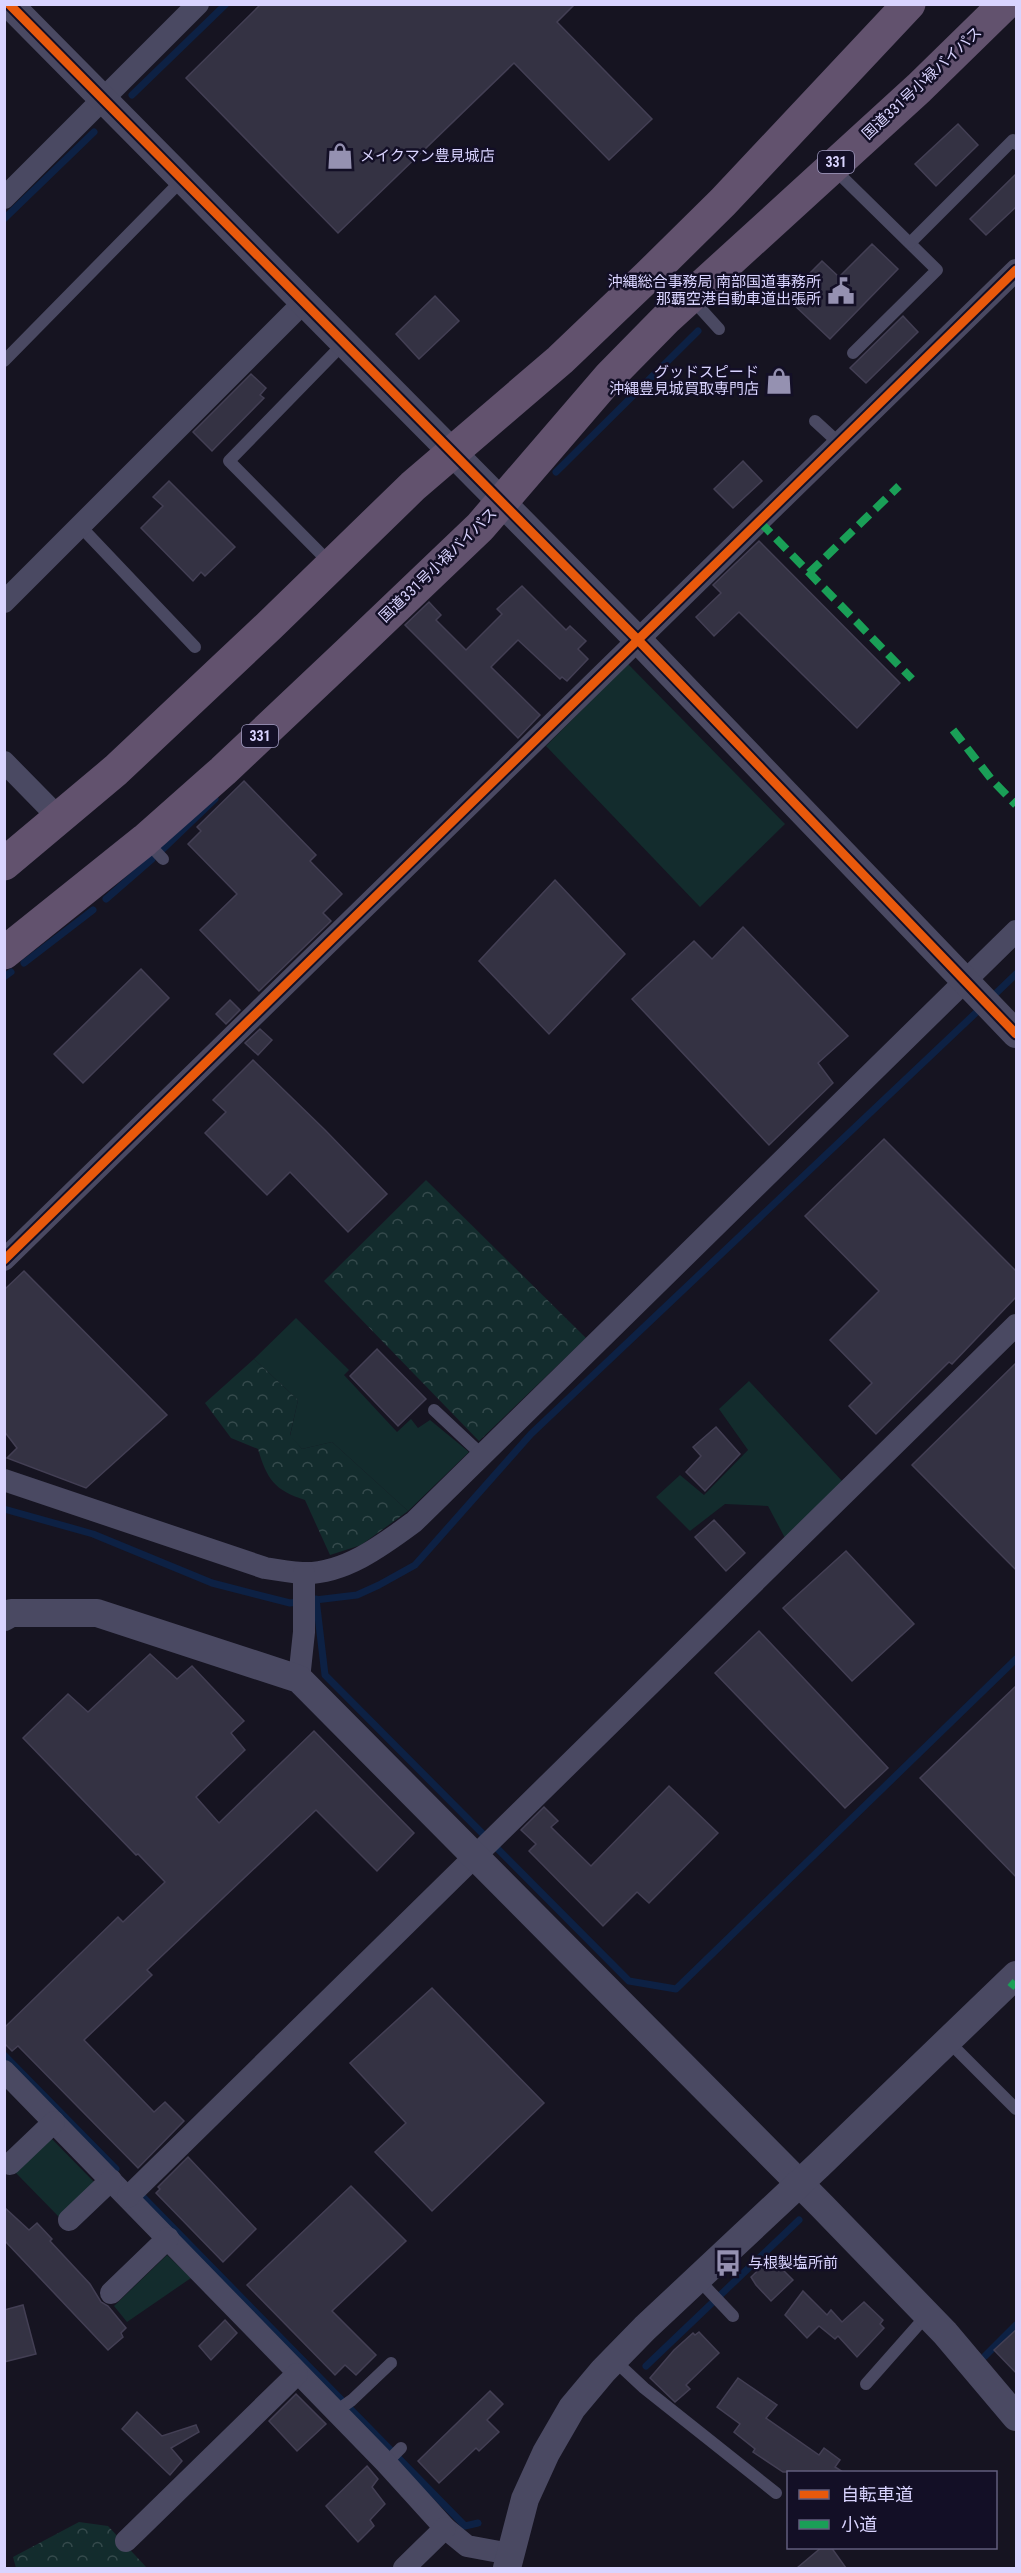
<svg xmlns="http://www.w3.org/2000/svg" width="1021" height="2573" viewBox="0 0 1021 2573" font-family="'Roboto Condensed','Noto Sans JP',sans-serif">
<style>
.green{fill:#132c2d}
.forest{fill:url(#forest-crowns)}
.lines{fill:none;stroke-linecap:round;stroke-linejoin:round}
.stream{stroke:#0d2144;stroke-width:7}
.building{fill:#343243;stroke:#433f54;stroke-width:1.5}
.service{stroke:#4a4962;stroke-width:12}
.minor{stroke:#4a4962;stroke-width:22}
.tertiary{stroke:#4a4962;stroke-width:28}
.trunk{stroke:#62526e;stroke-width:33}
.quiet{stroke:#1a9f57;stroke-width:8;stroke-dasharray:15 8;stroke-linecap:butt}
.cycleway-casing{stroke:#130f26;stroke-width:13}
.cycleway{stroke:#e8590c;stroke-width:9}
.labels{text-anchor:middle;stroke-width:5;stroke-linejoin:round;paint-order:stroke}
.shield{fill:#130f26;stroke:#9e99be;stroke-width:1.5}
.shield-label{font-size:14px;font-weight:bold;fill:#d9d4ff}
.street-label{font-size:15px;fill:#d9d4ff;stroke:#130f26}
.poi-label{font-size:15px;fill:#d9d4ff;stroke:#130f26;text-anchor:start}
</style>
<defs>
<pattern id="forest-crowns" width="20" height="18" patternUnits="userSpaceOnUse" patternTransform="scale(1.5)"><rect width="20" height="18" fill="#132c2d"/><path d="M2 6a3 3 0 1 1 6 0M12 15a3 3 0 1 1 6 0" fill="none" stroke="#354a4c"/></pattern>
</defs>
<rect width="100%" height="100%" fill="#161421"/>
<!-- green -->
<g class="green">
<polygon points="628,664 785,824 700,907 546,746"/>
<polygon points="296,1318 349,1370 344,1375 397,1432 411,1419 418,1428 430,1420 469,1452 408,1511 332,1442 302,1449 290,1436 298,1400 254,1359"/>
<polygon points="749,1381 843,1482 785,1538 768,1506 725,1504 690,1531 656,1497 680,1475 704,1495 748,1450 719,1409"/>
<polygon points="50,2137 95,2183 60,2218 15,2172"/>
<polygon points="167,2255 191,2278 127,2322 114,2306"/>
</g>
<!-- forest -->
<g class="forest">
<polygon points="426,1180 586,1338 479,1441 324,1281"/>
<path d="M254,1359L298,1400L290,1435L302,1449L332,1442L408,1511L361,1545L330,1555L305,1500C274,1490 267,1479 258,1449L231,1438L205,1403Z"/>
<polygon points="79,2522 108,2526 147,2568 16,2568 13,2557"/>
</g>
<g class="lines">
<!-- stream -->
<g class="stream">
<polyline points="132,95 226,4"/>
<polyline points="4,219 94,132"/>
<polyline points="726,304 750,281"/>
<polyline points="556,472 698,331"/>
<polyline points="163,849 215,799"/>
<polyline points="106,899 152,859"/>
<polyline points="24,963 93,910"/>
<polyline points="4,977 11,972"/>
<polyline points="990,999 1016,974"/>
<polyline points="4,1509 93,1534 212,1583 290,1603 357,1595 379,1585 415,1565 531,1434 982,1007"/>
<polyline points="316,1599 325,1675 629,1981 676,1989 1016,1659"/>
<polyline points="4,2055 116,2169"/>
<polyline points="143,2197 465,2526 478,2523"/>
<polyline points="985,2356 1016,2325"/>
<polyline points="646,2366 799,2220"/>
</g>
</g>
<!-- building -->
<g class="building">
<polygon points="261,4 575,4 557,22 652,119 609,160 514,63 338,233 186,78"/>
<polygon points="958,124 978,145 936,186 915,164"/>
<polygon points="1017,173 1017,206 986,235 970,219"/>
<polygon points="872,244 898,269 830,339 792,303 816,279 810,273 822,261 839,277"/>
<polygon points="435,296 459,321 419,359 396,334"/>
<polygon points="903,316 918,332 866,383 850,368"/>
<polygon points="251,374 266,388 260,395 264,398 212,451 193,432"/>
<polygon points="743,461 762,481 733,508 714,489"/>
<polygon points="169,481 235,547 205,576 201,572 193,581 141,528 163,506 153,497"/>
<polygon points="759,541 900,683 857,728 739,612 714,636 696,617 721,593 713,585"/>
<polygon points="522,586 566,630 570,626 586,641 578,649 588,659 567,681 562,677 560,679 518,640 491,667 540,715 518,738 405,625 429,602 441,615 436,620 466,650 502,614 497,609"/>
<polygon points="244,781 316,855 310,861 342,894 323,913 331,921 259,991 200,930 237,894 188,844 201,831 197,827"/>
<polygon points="555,880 625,954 549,1034 479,961"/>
<polygon points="743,927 848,1036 818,1063 833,1083 769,1145 632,999 694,941 712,959"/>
<polygon points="141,969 169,998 83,1083 54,1054"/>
<polygon points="230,1000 240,1010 226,1024 216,1014"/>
<polygon points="260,1029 272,1040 258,1055 245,1043"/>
<polygon points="253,1060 325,1130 387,1194 348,1232 290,1172 267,1195 205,1133 226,1112 213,1100"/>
<polygon points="884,1139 1017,1272 1017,1296 952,1364 949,1362 876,1434 849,1406 872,1383 830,1340 879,1291 805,1216"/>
<polygon points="24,1271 167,1415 86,1488 7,1458 17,1448 4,1431 4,1290"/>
<polygon points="377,1349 426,1399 398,1426 350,1376"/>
<polygon points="1017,1362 1017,1571 912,1465"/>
<polygon points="716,1427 740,1454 705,1491 686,1472 701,1456 693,1447"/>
<polygon points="714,1520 745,1553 726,1571 695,1537"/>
<polygon points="846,1551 914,1624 852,1681 783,1608"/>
<polygon points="759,1631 888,1768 845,1808 715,1673"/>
<polygon points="150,1654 177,1679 192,1666 244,1721 231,1733 245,1750 196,1797 219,1823 314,1731 414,1833 377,1871 316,1810 147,1970 152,1975 84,2040 154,2112 165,2102 184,2121 138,2168 18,2046 12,2051 4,2043 4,2028 118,1917 123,1922 165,1882 138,1854 136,1855 23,1738 68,1694 88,1712"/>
<polygon points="1017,1685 1017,1878 920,1778"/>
<polygon points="669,1786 718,1833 649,1903 637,1892 603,1926 529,1851 536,1844 521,1830 544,1807 558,1821 551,1827 591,1866"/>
<polygon points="432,1988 544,2103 432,2211 375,2152 406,2123 350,2063"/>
<polygon points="188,2157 256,2229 223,2262 156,2193 160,2189 158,2187"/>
<polygon points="351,2186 406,2241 332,2311 376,2355 356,2375 345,2365 335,2375 247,2285"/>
<polygon points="4,2207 29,2230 37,2223 52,2239 50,2241 90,2284 101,2302 108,2306 126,2328 121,2333 123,2337 108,2350 4,2240"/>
<polygon points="771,2258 793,2280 771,2301 756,2285 751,2277"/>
<polygon points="803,2291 827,2315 831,2310 842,2322 864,2302 883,2320 880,2324 884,2328 857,2357 838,2336 835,2339 819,2326 807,2338 785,2315"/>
<polygon points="23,2305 36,2354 4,2362 4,2310"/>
<polygon points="225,2320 237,2333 211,2360 199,2346"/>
<polygon points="1017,2329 1017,2374 994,2350"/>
<polygon points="699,2332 719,2353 686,2385 690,2389 675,2402 650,2378 674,2350 693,2333 695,2335"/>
<polygon points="738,2378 777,2405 766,2418 819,2455 824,2448 840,2460 835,2467 843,2472 783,2472 753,2452 755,2449 734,2432 740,2424 717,2407"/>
<polygon points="490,2391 503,2404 487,2420 499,2432 479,2451 476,2448 439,2483 418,2461"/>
<polygon points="296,2394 326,2424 297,2451 269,2421"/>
<polygon points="137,2412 162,2436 196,2425 199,2432 171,2448 182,2461 170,2475 122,2429"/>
<polygon points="367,2466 378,2479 372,2487 385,2504 370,2520 374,2526 358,2542 326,2506"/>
<polygon points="822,2547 831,2547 846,2568 797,2568"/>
</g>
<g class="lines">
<!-- service -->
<g class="service">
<polyline points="832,167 937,270 853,353"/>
<polyline points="910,243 1013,140 1016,144"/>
<polyline points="690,297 719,329"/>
<polyline points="4,361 183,179"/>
<polyline points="815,421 840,444"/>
<polyline points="81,527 195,647"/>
<polyline points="331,564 229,461 344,343"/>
<polyline points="146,841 163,859"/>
<polyline points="434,1410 482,1455"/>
<polyline points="948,2041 1016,2109"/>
<polyline points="697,2278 733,2316"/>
<polyline points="614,2360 644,2388 776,2493"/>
<polyline points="866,2384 927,2315"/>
<polyline points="335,2412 352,2400 391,2363"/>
<polyline points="386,2463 401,2448"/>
</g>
<!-- minor -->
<g class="minor">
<polyline points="4,198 198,4"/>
<polyline points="4,602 304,302"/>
<polyline points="4,762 60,819"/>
<polyline points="4,1260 1016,270"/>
<path d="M4,1480L265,1568C277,1570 289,1572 302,1573C343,1575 383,1545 414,1522L1016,931"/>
<polyline points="299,1679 304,1632 304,1573"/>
<polyline points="4,2071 386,2463 445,2528 467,2546 510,2554"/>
<polyline points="10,2164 54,2122"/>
<polyline points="128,2197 1016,1325"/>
<polyline points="69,2220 111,2180"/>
<polyline points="111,2293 168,2238"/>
<polyline points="126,2541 297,2374"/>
<polyline points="404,2568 445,2528"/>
</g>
<!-- tertiary -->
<g class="tertiary">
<polyline points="9,4 639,641 1016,1034"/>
<polyline points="4,1617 11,1613 97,1613 299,1679 822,2206 945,2333 1016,2417"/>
<polyline points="507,2568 525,2499 546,2453 572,2408 603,2371 645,2328 819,2165 1016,1975"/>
</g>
<!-- trunk -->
<g class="trunk">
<polyline points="4,864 116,770 269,626 413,486 560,360 648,276 723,202 909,4"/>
<polyline points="4,953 145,840 223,771 349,652 480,527 610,376 667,318 919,88 1005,4"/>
</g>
<!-- quiet -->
<g class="quiet">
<polyline points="760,522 912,679"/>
<polyline points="809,573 899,486"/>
<polyline points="953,730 992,780 1016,805"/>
<polyline points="1010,1982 1016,1987"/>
</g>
<defs>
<g id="cycleway">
<polyline points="9,4 639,641 1016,1034"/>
<polyline points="4,1260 1016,270"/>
</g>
</defs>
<!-- cycleway casing -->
<use href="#cycleway" class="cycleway-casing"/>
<!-- cycleway -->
<use href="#cycleway" class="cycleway"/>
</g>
<!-- icons -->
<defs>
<symbol id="shop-bare" viewBox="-9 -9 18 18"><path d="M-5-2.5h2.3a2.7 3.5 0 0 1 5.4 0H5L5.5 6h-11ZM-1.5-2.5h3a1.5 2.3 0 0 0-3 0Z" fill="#9591b1" stroke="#130f26" stroke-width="2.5" paint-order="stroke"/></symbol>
<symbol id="civic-bare" viewBox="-9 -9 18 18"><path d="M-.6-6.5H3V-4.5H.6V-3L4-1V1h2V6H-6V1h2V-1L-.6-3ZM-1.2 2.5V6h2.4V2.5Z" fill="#9591b1" stroke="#130f26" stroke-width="2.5" paint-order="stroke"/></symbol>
<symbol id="bus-bare" viewBox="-9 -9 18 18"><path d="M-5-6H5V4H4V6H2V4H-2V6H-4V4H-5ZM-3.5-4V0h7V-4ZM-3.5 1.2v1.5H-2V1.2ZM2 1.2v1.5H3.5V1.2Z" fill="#9591b1" stroke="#130f26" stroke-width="2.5" paint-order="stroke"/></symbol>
</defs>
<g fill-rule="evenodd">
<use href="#shop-bare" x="321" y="137" width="38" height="38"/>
<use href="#civic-bare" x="822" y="272" width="38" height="38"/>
<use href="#shop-bare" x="760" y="362" width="38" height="38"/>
<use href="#bus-bare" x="709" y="2244" width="38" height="38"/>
</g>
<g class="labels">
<!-- shield labels -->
<g class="shield">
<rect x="818" y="151" width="36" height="22" rx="4.5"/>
<rect x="242" y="725" width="36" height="22" rx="4.5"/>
</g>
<g class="shield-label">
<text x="836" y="167">331</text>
<text x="260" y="741">331</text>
</g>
<!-- street labels -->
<g class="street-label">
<text transform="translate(922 83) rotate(-43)" y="5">国道331号小禄バイパス</text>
<text transform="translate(438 565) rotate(-44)" y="5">国道331号小禄バイパス</text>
</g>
<!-- poi labels -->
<g class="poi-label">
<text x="360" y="161">メイクマン豊見城店</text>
<text x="821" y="287" text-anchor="end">沖縄総合事務局 南部国道事務所<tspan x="821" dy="17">那覇空港自動車道出張所</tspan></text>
<text x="759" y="377" text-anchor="end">グッドスピード<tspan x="759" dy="17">沖縄豊見城買取専門店</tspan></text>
<text x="748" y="2268">与根製塩所前</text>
</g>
</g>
<!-- border -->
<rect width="1021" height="2573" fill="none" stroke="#d9d4ff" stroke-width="12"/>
<!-- legend -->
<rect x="787" y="2471" width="210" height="78" fill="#130f26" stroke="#625e7d" stroke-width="1.5"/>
<rect x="799" y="2490" width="30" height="9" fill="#e8590c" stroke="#625e7d" stroke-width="1.5"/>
<text x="841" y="2501" font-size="18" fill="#d9d4ff">自転車道</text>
<rect x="799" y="2520" width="30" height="9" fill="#1a9f57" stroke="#625e7d" stroke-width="1.5"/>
<text x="841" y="2531" font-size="18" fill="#d9d4ff">小道</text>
</svg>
